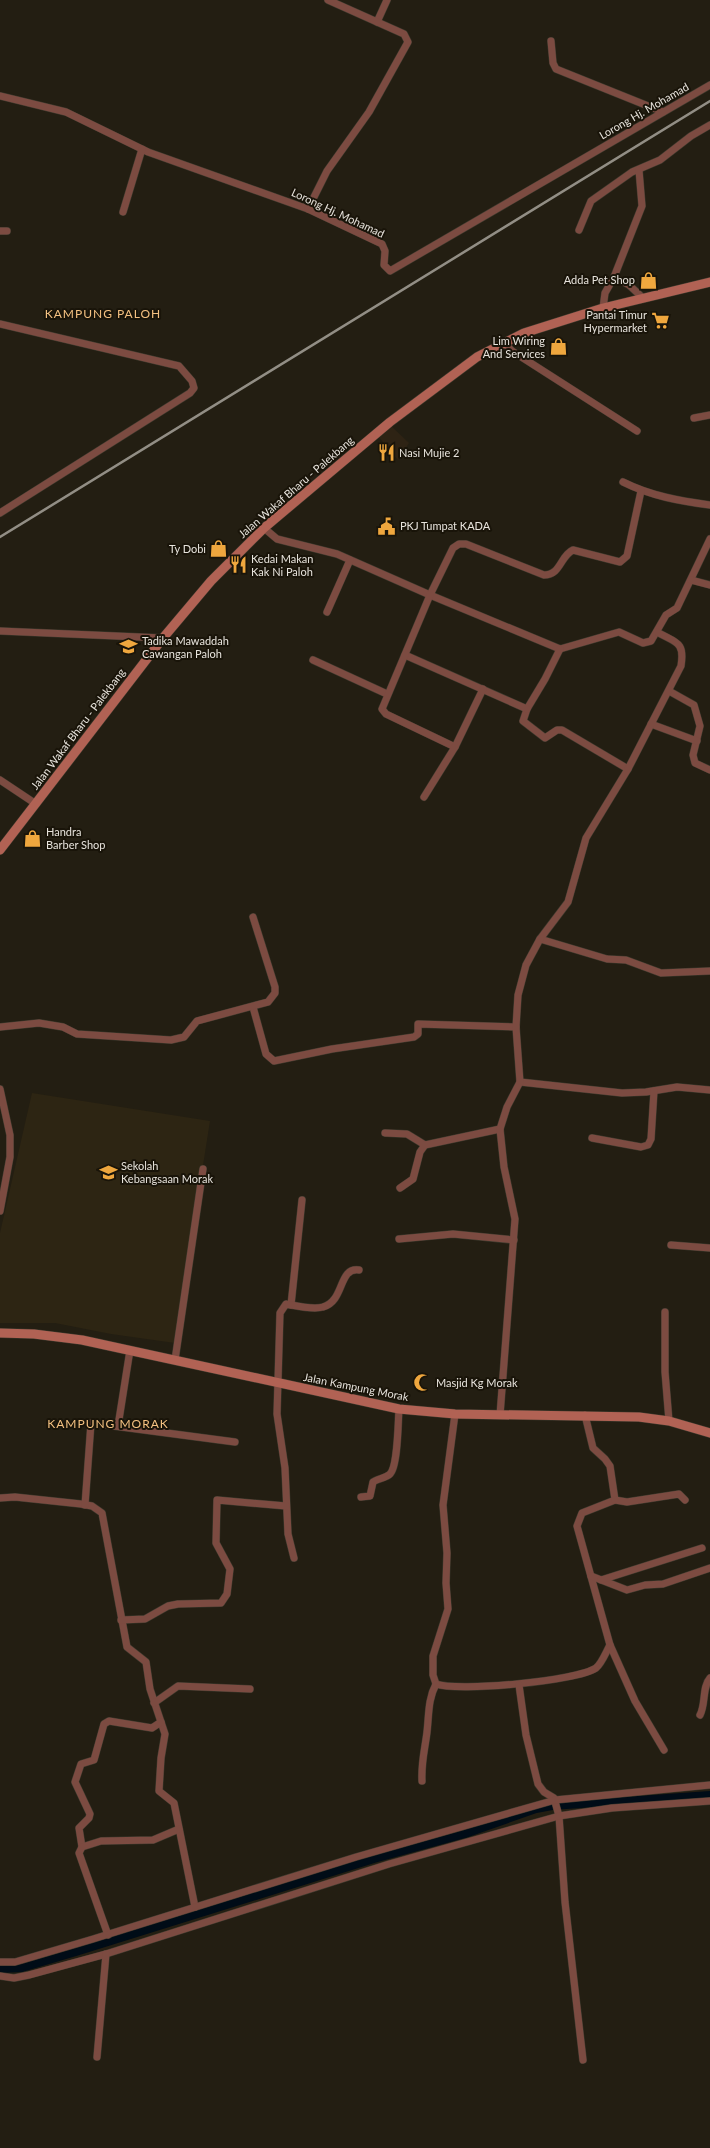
<svg xmlns="http://www.w3.org/2000/svg" width="710" height="2148" viewBox="0 0 710 2148" font-family="Lato,sans-serif">
<style>
.commercial{fill:#2e2314}
.built{fill:#2d2513}
.lines{fill:none;stroke-linecap:round;stroke-linejoin:round}
.canal{stroke:#000c17;stroke-width:8}
.minor-casing{stroke:#3e3a2e;stroke-width:8}
.secondary-casing{stroke:#3e3a2e;stroke-width:10}
.minor{stroke:#7c4b41;stroke-width:7}
.secondary{stroke:#b16254;stroke-width:9}
.rail{stroke:#928e85;stroke-width:2.5}
.labels{text-anchor:middle;stroke-width:4;stroke-linejoin:round;paint-order:stroke}
.street-label{font-size:11px;fill:#e7e3dc;stroke:#191409}
.poi-label{font-size:11px;fill:#e7e3dc;stroke:#191409;text-anchor:start}
.neighbourhood-label{font-size:12px;letter-spacing:1px;fill:#f4c181;stroke:#191409}
</style>
<rect width="100%" height="100%" fill="#231e12"/>
<!-- commercial -->
<polygon class="commercial" points="390,425 409,443 398,460 377,435"/>
<!-- built -->
<polygon class="built" points="32,1093 210,1121 175,1343 111,1334 55,1323 0,1323 0,1233"/>
<g class="lines">
<!-- canal -->
<polyline class="canal" points="0,1969 22,1968 76,1952 374,1859 465,1834 536,1809 552,1806 710,1795"/>
<defs>
<g id="minor">
<polyline points="377,22 387,0"/>
<polyline points="551,41 553,63 556,69 663,112"/>
<polyline points="0,96 66,112 148,152 308,209 382,244 385,251 384,265 390,271 710,85"/>
<polyline points="308,209 327,171 369,112 408,42 404,34 328,0"/>
<polyline points="123,212 142,149"/>
<polyline points="579,230 591,201 632,172 660,160 691,136 710,125"/>
<polyline points="0,231 7,231"/>
<polyline points="614,277 629,285 643,298"/>
<polyline points="603,308 605,293 614,277 642,206 639,170"/>
<polyline points="0,324 179,366 192,381 194,388 190,393 0,513"/>
<polyline points="503,342 512,351 637,431"/>
<polyline points="694,418 710,415"/>
<path d="M623,482C651,496 680,501 710,505"/>
<polyline points="264,528 277,539 337,554 430,595 560,649 619,632 643,643 651,641 666,615 677,608 710,539"/>
<polyline points="691,580 710,585"/>
<polyline points="327,612 350,560"/>
<polyline points="0,631 163,638"/>
<polyline points="560,649 545,679 527,709 523,721 545,738 557,730 562,730 628,769"/>
<polyline points="405,655 527,709"/>
<polyline points="313,660 387,694"/>
<polyline points="669,691 694,705 700,726 693,755 695,763 710,770"/>
<polyline points="651,724 697,741"/>
<path d="M455,747L386,714L382,709L430,595L453,548L459,544H466L544,575C561,575 560,556 573,550L620,562L627,556L641,491"/>
<polyline points="0,780 36,804"/>
<polyline points="424,797 455,747 483,689"/>
<polyline points="540,939 607,959 626,960 661,973 710,971"/>
<polyline points="253,1007 266,1054 274,1061 332,1049 414,1037 418,1034 418,1024 516,1027"/>
<polyline points="0,1027 39,1023 63,1027 77,1034 171,1040 184,1037 197,1021 268,1002 275,993 275,987 253,917"/>
<polyline points="520,1082 622,1093 646,1092 677,1087 710,1090"/>
<polyline points="0,1089 10,1135 10,1157 0,1211"/>
<polyline points="385,1133 407,1134 425,1145"/>
<polyline points="592,1138 641,1147 648,1145 651,1139 654,1091"/>
<polyline points="400,1188 413,1179 420,1152 425,1145 500,1129"/>
<polyline points="399,1239 453,1234 514,1240"/>
<polyline points="671,1245 710,1248"/>
<polyline points="291,1305 302,1200"/>
<polyline points="665,1312 665,1372 669,1421"/>
<polyline points="175,1360 203,1169"/>
<path d="M455,1414L443,1505L447,1553L446,1583L448,1609L433,1656V1675L436,1684C458,1692 577,1681 596,1668C602,1663 606,1652 610,1645"/>
<path d="M500,1415L515,1219L504,1167L500,1129L507,1107L520,1082L516,1027L518,995L526,965L540,939L568,902L586,838L628,769L681,666C685,641 676,643 657,632"/>
<polyline points="585,1415 593,1448 605,1459 610,1466 615,1500 582,1513 577,1526 610,1645 635,1701 664,1750"/>
<polyline points="118,1426 130,1350"/>
<path d="M361,1497L370,1496L373,1482C377,1479 386,1478 390,1474C398,1466 398,1422 399,1409"/>
<polyline points="0,1498 15,1497 81,1504 92,1506 102,1513 127,1647 146,1662 150,1689 165,1734 161,1758 159,1791 174,1803 195,1907"/>
<polyline points="615,1500 627,1502 679,1494 685,1500"/>
<polyline points="85,1505 91,1423 235,1442"/>
<path d="M294,1558L288,1534L285,1468L277,1414L280,1313L286,1304C297,1306 313,1310 323,1307C345,1301 338,1267 359,1270"/>
<polyline points="591,1576 627,1590 645,1585 663,1584 710,1568"/>
<polyline points="601,1580 702,1548"/>
<polyline points="121,1620 145,1619 168,1606 178,1604 221,1603 227,1594 230,1569 216,1543 217,1500 286,1506"/>
<polyline points="519,1685 526,1735 538,1784 544,1792 554,1798 559,1816 565,1902 583,2060"/>
<polyline points="154,1703 178,1686 250,1689"/>
<path d="M700,1715C706,1704 702,1687 710,1678"/>
<path d="M422,1781C421,1762 425,1749 427,1732C429,1714 428,1699 436,1684"/>
<polyline points="82,1847 79,1828 89,1818 90,1814 75,1782 81,1764 94,1760 104,1724 109,1721 152,1728 161,1722"/>
<polyline points="108,1935 79,1853 82,1847 101,1841 153,1840 179,1829"/>
<polyline points="0,1962 15,1962 93,1939 356,1857 555,1800 710,1785"/>
<polyline points="0,1976 14,1978 29,1975 106,1954 389,1864 559,1816 612,1808 710,1801"/>
<polyline points="97,2057 106,1954"/>
</g>
<g id="secondary">
<polyline points="0,850 163,638 211,581 264,528 390,422 477,357 524,333 603,308 710,282"/>
<polyline points="0,1333 34,1334 82,1340 399,1409 455,1414 639,1417 669,1421 710,1433"/>
</g>
</defs>
<!-- minor casing -->
<use href="#minor" class="minor-casing"/>
<!-- secondary casing -->
<use href="#secondary" class="secondary-casing"/>
<!-- minor -->
<use href="#minor" class="minor"/>
<!-- secondary -->
<use href="#secondary" class="secondary"/>
<!-- rail -->
<polyline class="rail" points="0,537 710,101"/>
</g>
<!-- icons -->
<defs>
<symbol id="shop-bare" viewBox="-9 -9 18 18"><path d="M-5-2.5h2.3a2.7 3.5 0 0 1 5.4 0H5L5.5 6h-11ZM-1.5-2.5h3a1.5 2.3 0 0 0-3 0Z" fill="#efa73e" stroke="#191409" stroke-width="2.5" paint-order="stroke"/></symbol>
<symbol id="supermarket-bare" viewBox="-9 -9 18 18"><path d="M-6-5.5h2.5l.6 2H6L4.5 2H-2.5L-4.4-4H-6ZM-1.5 3.2a1.3 1.3 0 1 0 .1 0ZM3 3.2a1.3 1.3 0 1 0 .1 0Z" fill="#efa73e" stroke="#191409" stroke-width="2.5" paint-order="stroke"/></symbol>
<symbol id="restaurant-bare" viewBox="-9 -9 18 18"><path d="M-5-6h1v4h1v-4h1v4h1v-4h1v5L-1.5 .5V6h-2V.5L-5-1ZM5-6V6H3V1.5H1.5Q1.5-4 5-6Z" fill="#efa73e" stroke="#191409" stroke-width="2.5" paint-order="stroke"/></symbol>
<symbol id="civic-bare" viewBox="-9 -9 18 18"><path d="M-.6-6.5H3V-4.5H.6V-3L4-1V1h2V6H-6V1h2V-1L-.6-3ZM-1.2 2.5V6h2.4V2.5Z" fill="#efa73e" stroke="#191409" stroke-width="2.5" paint-order="stroke"/></symbol>
<symbol id="school-bare" viewBox="-9 -9 18 18"><path d="M0-5L7-2L0 1L-7-2ZM-4 1L0 2.5L4 1V4Q0 6-4 4Z" fill="#efa73e" stroke="#191409" stroke-width="2.5" paint-order="stroke"/></symbol>
<symbol id="mosque-bare" viewBox="-9 -9 18 18"><path d="M3.5-4.9A6 6 0 1 0 3.5 4.9A5 5 0 1 1 3.5-4.9Z" fill="#efa73e" stroke="#191409" stroke-width="2.5" paint-order="stroke"/></symbol>
</defs>
<g fill-rule="evenodd">
<use href="#shop-bare" x="636" y="268" width="25" height="25"/>
<use href="#supermarket-bare" x="648" y="308" width="25" height="25"/>
<use href="#shop-bare" x="546" y="334" width="25" height="25"/>
<use href="#restaurant-bare" x="374" y="440" width="25" height="25"/>
<use href="#civic-bare" x="374" y="514" width="25" height="25"/>
<use href="#shop-bare" x="206" y="536" width="25" height="25"/>
<use href="#restaurant-bare" x="226" y="552" width="25" height="25"/>
<use href="#school-bare" x="116" y="634" width="25" height="25"/>
<use href="#shop-bare" x="20" y="826" width="25" height="25"/>
<use href="#school-bare" x="96" y="1160" width="25" height="25"/>
<use href="#mosque-bare" x="410" y="1370" width="25" height="25"/>
</g>
<g class="labels">
<!-- street labels -->
<g class="street-label">
<text transform="translate(644 111) rotate(-30)" y="4">Lorong Hj. Mohamad</text>
<text transform="translate(338 213) rotate(25)" y="4">Lorong Hj. Mohamad</text>
<text transform="translate(296 487) rotate(-41)" y="4">Jalan Wakaf Bharu - Palekbang</text>
<text transform="translate(78 729) rotate(-53)" y="4">Jalan Wakaf Bharu - Palekbang</text>
<text transform="translate(356 1387) rotate(11)" y="4">Jalan Kampung Morak</text>
</g>
<!-- poi labels -->
<g class="poi-label">
<text x="635" y="284" text-anchor="end">Adda Pet Shop</text>
<text x="647" y="319" text-anchor="end">Pantai Timur<tspan x="647" dy="13">Hypermarket</tspan></text>
<text x="545" y="345" text-anchor="end">Lim Wiring<tspan x="545" dy="13">And Services</tspan></text>
<text x="399" y="457">Nasi Mujie 2</text>
<text x="400" y="530">PKJ Tumpat KADA</text>
<text x="206" y="553" text-anchor="end">Ty Dobi</text>
<text x="251" y="563">Kedai Makan<tspan x="251" dy="13">Kak Ni Paloh</tspan></text>
<text x="142" y="645">Tadika Mawaddah<tspan x="142" dy="13">Cawangan Paloh</tspan></text>
<text x="46" y="836">Handra<tspan x="46" dy="13">Barber Shop</tspan></text>
<text x="121" y="1170">Sekolah<tspan x="121" dy="13">Kebangsaan Morak</tspan></text>
<text x="436" y="1387">Masjid Kg Morak</text>
</g>
<!-- neighbourhood labels -->
<g class="neighbourhood-label">
<text x="103" y="318">KAMPUNG PALOH</text>
<text x="108" y="1428">KAMPUNG MORAK</text>
</g>
</g>
</svg>
